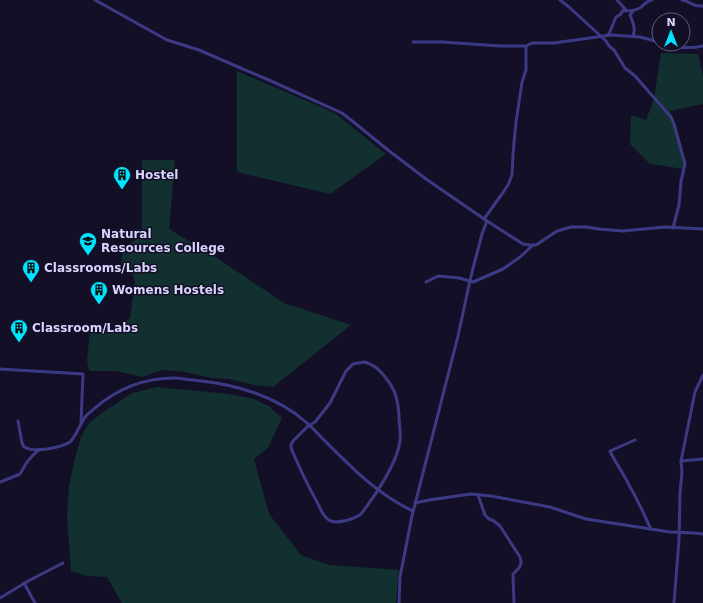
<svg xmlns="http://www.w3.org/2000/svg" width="703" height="603" viewBox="0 0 703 603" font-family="'DejaVu Sans',sans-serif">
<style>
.green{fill:#12302f}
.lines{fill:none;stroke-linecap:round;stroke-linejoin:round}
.minor{stroke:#3d3a85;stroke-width:3}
.labels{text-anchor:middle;stroke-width:3;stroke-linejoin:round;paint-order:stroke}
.poi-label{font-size:12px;font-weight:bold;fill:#d9d4ff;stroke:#130f26;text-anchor:start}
</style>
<rect width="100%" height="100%" fill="#130f26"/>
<!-- green -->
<g class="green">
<polygon points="661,53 698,54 703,76 703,104 670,111 683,151 684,169 650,164 630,144 631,115 646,120 654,99"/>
<polygon points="237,71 335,113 386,154 330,194 237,172"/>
<polygon points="142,160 175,160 169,229 211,254 284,303 351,325 273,387 254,385 229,379 211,378 184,372 162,370 142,377 116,371 89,371 87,359 90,332 114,329 130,318 135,282 132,272 121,265 123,247 142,236"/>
<polygon points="157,387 229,394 254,399 269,406 282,418 268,448 254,459 269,514 301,555 329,565 399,570 396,603 122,603 107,577 87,576 71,571 67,517 69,486 74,462 81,437 88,424 103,412 132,393"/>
</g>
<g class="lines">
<!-- minor -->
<g class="minor">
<polyline points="95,0 167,40 199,50 271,81 342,113 351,120 388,150 426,179 487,221 523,244 529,245 536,245 557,231 571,227 586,227 599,229 623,231 665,227 703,229"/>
<polyline points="560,0 569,7 606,41 609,46 614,50 625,68 635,76 671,117 674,124 685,164 681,181 679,205 673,228"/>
<polyline points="617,0 626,10"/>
<path d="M682,0C693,2 691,7 703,6"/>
<path d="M607,35L609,34L616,17L621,14L622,11C628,11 634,11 640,8C644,5 646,1 652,0"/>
<path d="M633,36C636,29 633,22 630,15L633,11"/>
<polyline points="413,42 442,42 500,46 526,46"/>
<path d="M666,44C679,48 690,49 703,46"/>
<polyline points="484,219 502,194 508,185 512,175 513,154 516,122 522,82 526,70 526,46 532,43 554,43 611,35 640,37 659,42"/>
<polyline points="426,282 438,276 459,278 473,282 503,269 520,257 533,245"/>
<path d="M364,362C375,364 382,372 388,381C396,391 398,402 399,416C399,424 401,432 400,440C398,462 375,496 361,514C354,519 336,525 329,520C323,517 320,508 317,502C307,484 299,467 291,448V445L293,441L307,427L315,422L330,403L346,371L353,364Z"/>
<polyline points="0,369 83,374 81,423"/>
<path d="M18,421L22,443L24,447C34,453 60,448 70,442C75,438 81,422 86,416C88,413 92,411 95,408C117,389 145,378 175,378C181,378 187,380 193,380C234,384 276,395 307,423C313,428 318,434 324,440C351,467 378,495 413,511"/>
<path d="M635,440L610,451C616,464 624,474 630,487C638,500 644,515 651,529"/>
<polyline points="681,461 703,459"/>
<polyline points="0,482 3,481 20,474 27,462 34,454 40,449"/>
<path d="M478,495L485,515L489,519L494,521L500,526L520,557C523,566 519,568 513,574L514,603"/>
<polyline points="415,503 429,500 471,494 491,496 550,507 586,519 670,532 694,533 703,534"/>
<polyline points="24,583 35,603"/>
<polyline points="0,598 30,580 63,563"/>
<polyline points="399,603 400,577 412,516 458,336 471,276 482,234 487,221"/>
<polyline points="674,603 679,540 680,493 682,472 681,461 695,392 703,375"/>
</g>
</g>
<!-- icons -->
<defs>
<symbol id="building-pin" viewBox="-11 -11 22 30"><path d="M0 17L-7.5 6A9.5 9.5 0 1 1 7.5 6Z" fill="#00e5ff" stroke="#130f26"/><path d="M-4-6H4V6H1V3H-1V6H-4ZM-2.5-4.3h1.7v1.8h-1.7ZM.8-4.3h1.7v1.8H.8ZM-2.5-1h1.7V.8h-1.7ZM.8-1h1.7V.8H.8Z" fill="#111"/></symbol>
<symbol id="university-pin" viewBox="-11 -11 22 30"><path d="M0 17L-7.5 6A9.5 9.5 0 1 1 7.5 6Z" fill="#00e5ff" stroke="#130f26"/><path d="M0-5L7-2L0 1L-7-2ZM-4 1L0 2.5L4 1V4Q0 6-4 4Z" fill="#111"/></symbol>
</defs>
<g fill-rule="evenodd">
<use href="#building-pin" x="112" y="165" width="20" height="27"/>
<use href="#university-pin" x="78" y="231" width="20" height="27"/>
<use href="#building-pin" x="21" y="258" width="20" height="27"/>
<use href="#building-pin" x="89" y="280" width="20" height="27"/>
<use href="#building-pin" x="9" y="318" width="20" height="27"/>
</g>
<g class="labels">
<!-- poi labels -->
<g class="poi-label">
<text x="135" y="179">Hostel</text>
<text x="101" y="238">Natural<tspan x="101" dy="14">Resources College</tspan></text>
<text x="44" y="272">Classrooms/Labs</text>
<text x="112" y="294">Womens Hostels</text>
<text x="32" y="332">Classroom/Labs</text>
</g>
</g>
<!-- north arrow -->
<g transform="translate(671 32)"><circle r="19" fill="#130f26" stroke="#625e7d"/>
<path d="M0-3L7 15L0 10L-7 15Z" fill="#00e5ff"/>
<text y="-6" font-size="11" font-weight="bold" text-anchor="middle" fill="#d9d4ff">N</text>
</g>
</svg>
